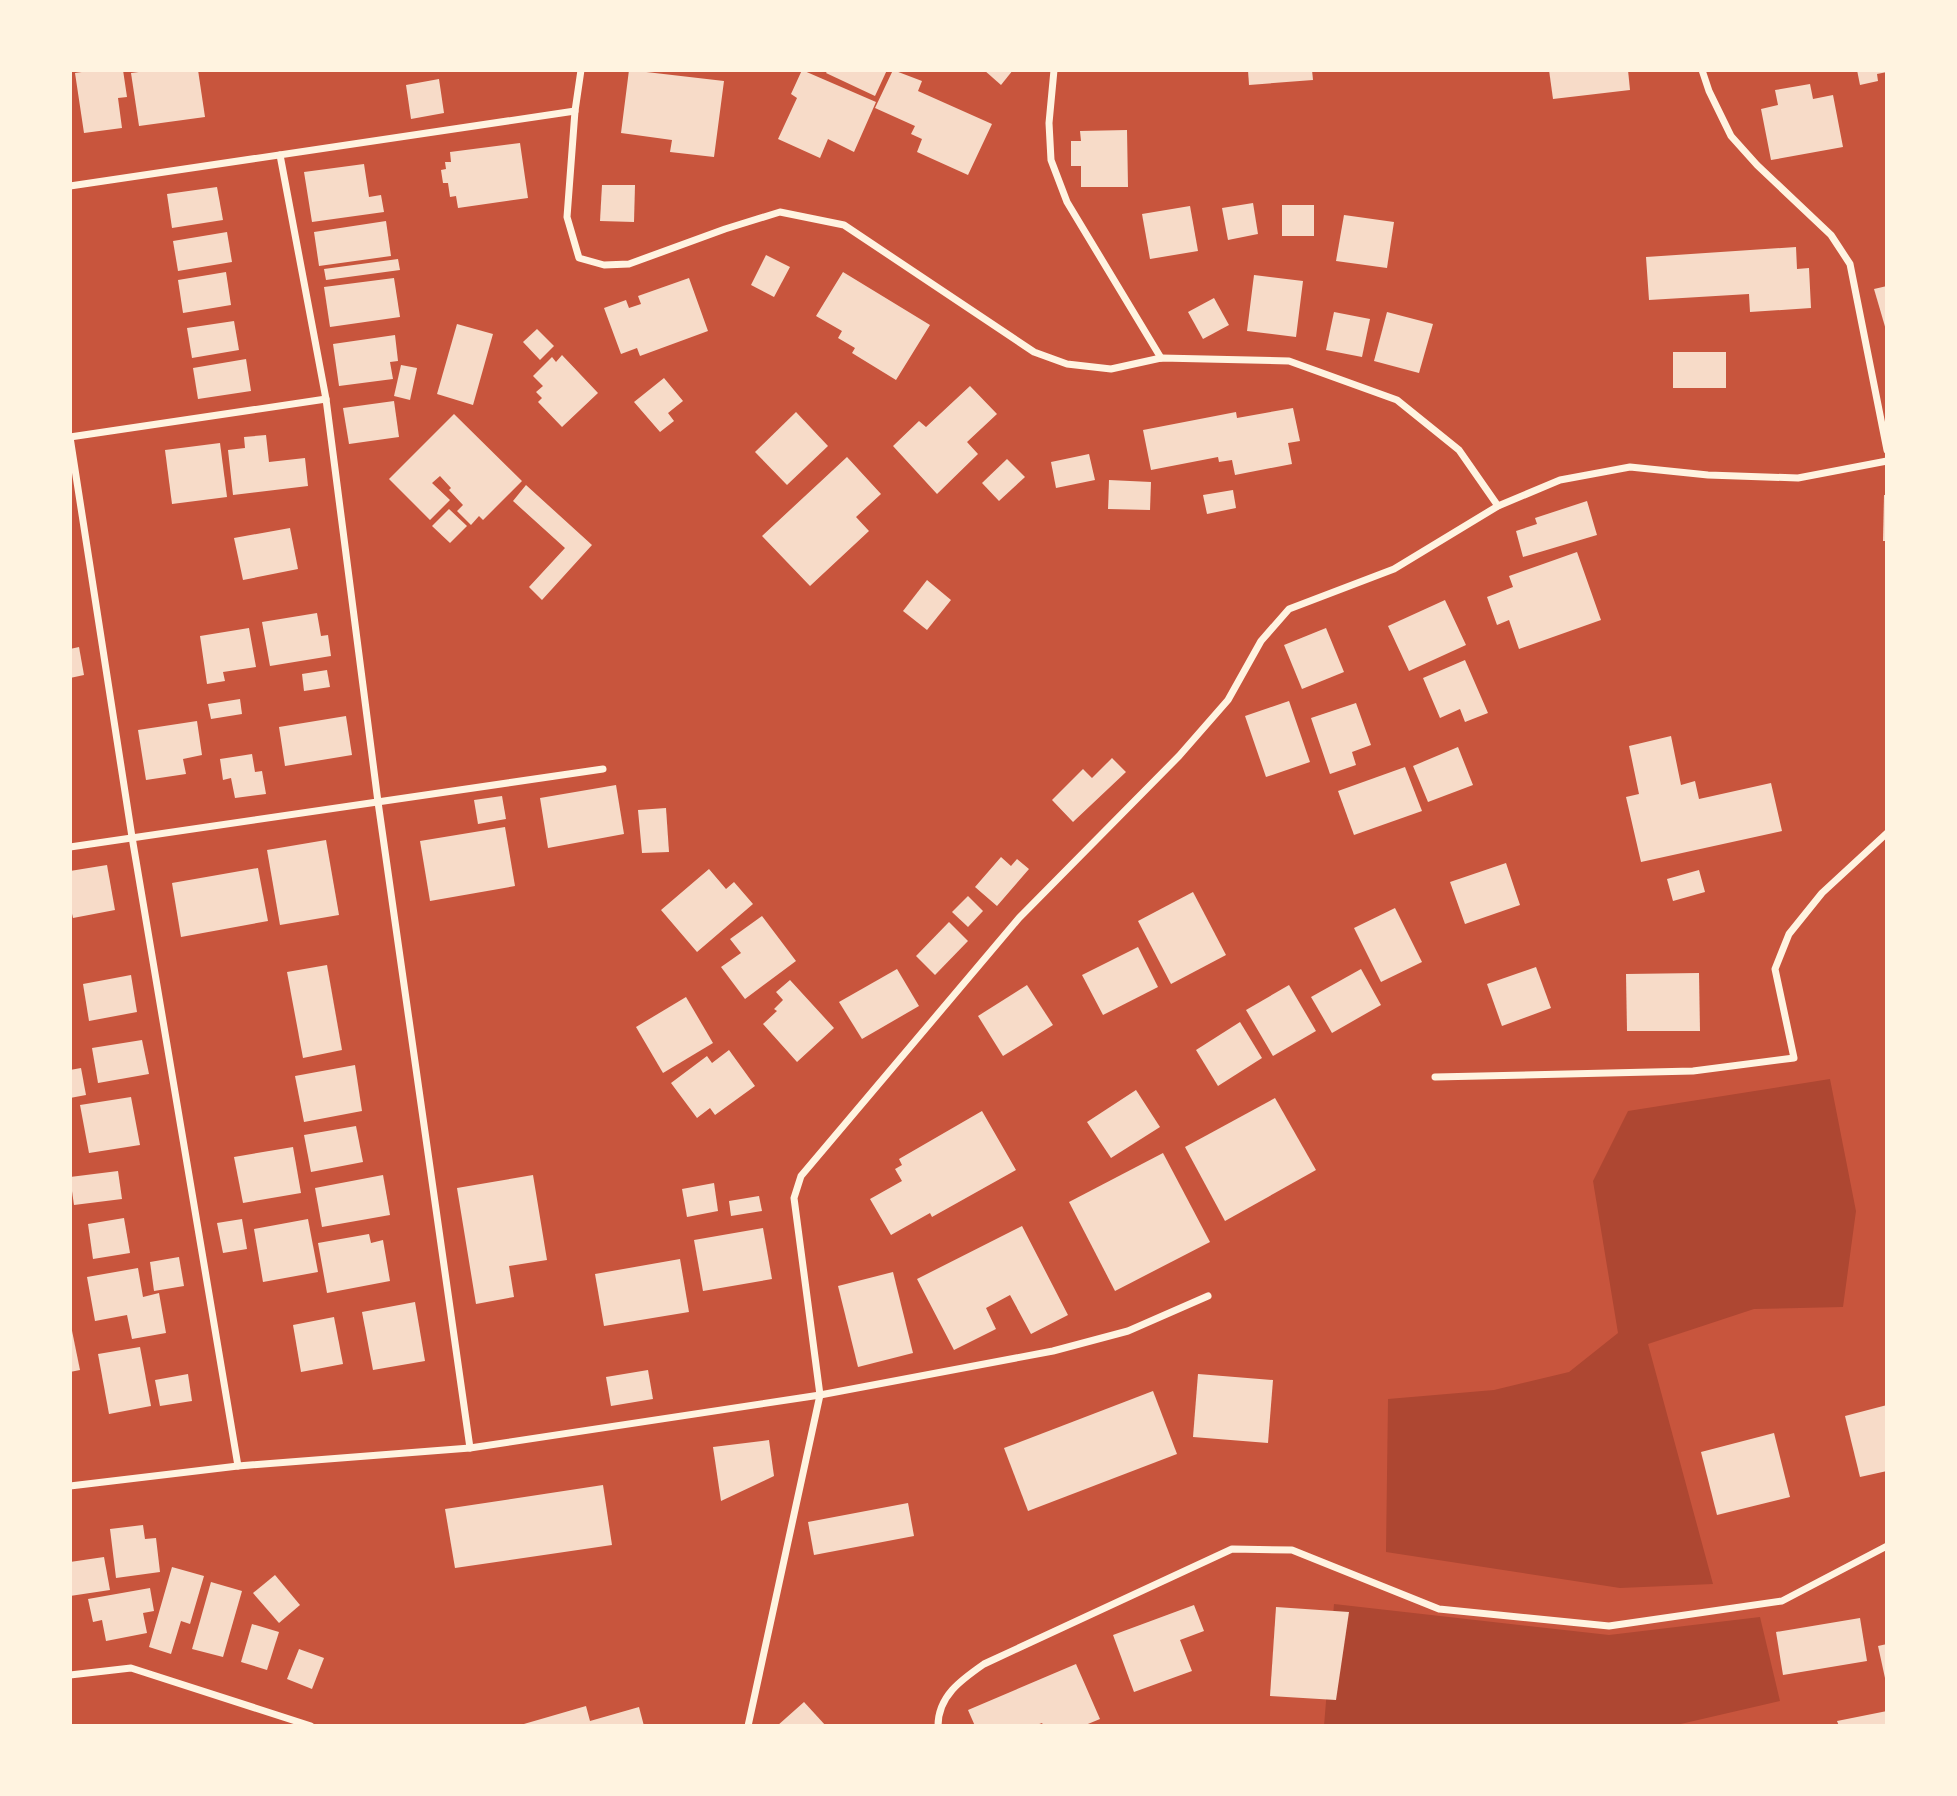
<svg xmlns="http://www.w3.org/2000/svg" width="1957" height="1796" viewBox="0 0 1957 1796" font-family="Merriweather,serif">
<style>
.green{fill:#ae4732}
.building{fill:#f7dbc8}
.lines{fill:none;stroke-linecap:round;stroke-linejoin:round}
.minor{stroke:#fff3e0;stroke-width:7}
</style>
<rect width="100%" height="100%" fill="#c8553d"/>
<!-- green -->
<g class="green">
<polygon points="1830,1079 1856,1211 1843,1307 1754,1309 1648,1344 1713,1584 1620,1588 1386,1552 1388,1399 1494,1390 1569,1372 1618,1333 1593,1181 1628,1111"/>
<polygon points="1334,1604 1609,1635 1760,1617 1780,1701 1672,1726 1324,1726"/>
</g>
<!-- building -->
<g class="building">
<polygon points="95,70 123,70 127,97 118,98 122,128 84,133 75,73"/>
<polygon points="154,70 198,70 205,117 139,126 131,73"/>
<polygon points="629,70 724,81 714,157 670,152 672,140 621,133"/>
<polygon points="802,70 876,102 854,152 828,139 820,158 778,139 797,98 791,94"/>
<polygon points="828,70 887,70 875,96 826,73"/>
<polygon points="893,70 922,81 918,91 992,124 968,175 917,152 922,139 911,134 915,126 875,108"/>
<polygon points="984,70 1013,70 1001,85"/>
<polygon points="1248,70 1312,70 1313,80 1249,85"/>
<polygon points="1549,70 1628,70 1630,90 1553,99"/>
<polygon points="1857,70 1887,70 1887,72 1877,74 1878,81 1860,85"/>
<polygon points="439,79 444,113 411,119 406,85"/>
<polygon points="1810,84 1813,99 1833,95 1843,147 1771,160 1761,109 1778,105 1775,90"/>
<polygon points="1127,130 1128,187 1081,187 1081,166 1071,166 1071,141 1081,141 1080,131"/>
<polygon points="520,143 528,198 458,208 456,196 450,197 448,183 443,183 441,170 446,169 445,162 451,162 450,152"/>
<polygon points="364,164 369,197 381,195 384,212 312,222 304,172"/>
<polygon points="602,185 635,185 634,222 600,221"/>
<polygon points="217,187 223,220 172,228 167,194"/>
<polygon points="1253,203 1258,234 1228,240 1222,208"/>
<rect x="1282" y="205" width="32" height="31"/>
<polygon points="1190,206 1198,251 1150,259 1142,214"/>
<polygon points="1344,215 1394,222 1387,268 1336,261"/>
<polygon points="386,221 391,256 319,266 314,232"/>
<polygon points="227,232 232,262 178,271 173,241"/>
<polygon points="1796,247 1797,269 1809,268 1811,308 1750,312 1749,294 1649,300 1646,257"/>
<polygon points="766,255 790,267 774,297 751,285"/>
<polygon points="398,259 400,270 326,280 324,269"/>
<polygon points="226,272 231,305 183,313 178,280"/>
<polygon points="843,272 930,325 896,380 852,353 855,348 838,338 842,331 816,316"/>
<polygon points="1254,275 1303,281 1296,337 1247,331"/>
<polygon points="394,278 400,317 330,327 324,287"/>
<polygon points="689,278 708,331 640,356 637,348 621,354 604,308 626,300 629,308 641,304 638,296"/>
<polygon points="1887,286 1887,330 1886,330 1874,289"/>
<polygon points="1214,298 1229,325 1203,339 1188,312"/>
<polygon points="1334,312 1370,319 1362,357 1326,350"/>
<polygon points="1387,312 1433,324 1419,373 1374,361"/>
<polygon points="234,321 239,350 192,358 187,328"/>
<polygon points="457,324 493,334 473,405 437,394"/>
<polygon points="537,329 554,346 540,360 523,342"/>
<polygon points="395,335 398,361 390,362 393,379 339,386 333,344"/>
<rect x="1673" y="352" width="53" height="36"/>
<polygon points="562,355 598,393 562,427 538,402 542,398 536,392 543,386 533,376 552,357 556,362"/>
<polygon points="246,359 251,391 198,399 193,368"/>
<polygon points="401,365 417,368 410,400 394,396"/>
<polygon points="664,378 683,401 668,413 674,421 660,432 634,402"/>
<polygon points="970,386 997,414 967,442 978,454 937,494 893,446 919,421 926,427"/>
<polygon points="394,401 399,437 349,444 343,408"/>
<polygon points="1293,408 1300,441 1288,443 1292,464 1235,475 1232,460 1219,462 1218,457 1151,470 1143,430 1236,412 1237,418"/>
<polygon points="796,412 828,446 787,485 755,452"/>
<polygon points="454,414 522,481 483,520 479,516 471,525 457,511 463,505 449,490 451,488 440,476 432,483 450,500 430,520 389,479"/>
<polygon points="266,435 269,462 305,458 308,486 233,495 228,450 245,448 244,437"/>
<polygon points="220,443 227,497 172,504 165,450"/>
<polygon points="1089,454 1095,480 1056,488 1051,462"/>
<polygon points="847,457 881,494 856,517 869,531 810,586 762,536"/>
<polygon points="1007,459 1025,477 999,501 982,483"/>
<polygon points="1109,480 1151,482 1150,510 1108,509"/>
<polygon points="526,485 592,545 542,600 529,587 565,548 513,501"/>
<polygon points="1233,490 1236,508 1207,514 1203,495"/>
<polygon points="1884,495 1887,495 1887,541 1883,541"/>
<polygon points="1587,501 1597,535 1523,557 1516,531 1537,524 1535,518"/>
<polygon points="449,509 467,526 450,543 432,526"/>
<polygon points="290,528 298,569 243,580 234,538"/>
<polygon points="1577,552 1601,620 1519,649 1509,620 1497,625 1487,597 1513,587 1509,576"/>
<polygon points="927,580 951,600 927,630 903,611"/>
<polygon points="1445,600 1466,645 1409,671 1388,626"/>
<polygon points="317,613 321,636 328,635 331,656 270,666 262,622"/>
<polygon points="249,628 256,667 223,672 225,681 207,684 200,636"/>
<polygon points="1326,628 1344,672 1302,689 1284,645"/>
<polygon points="79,647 84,675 70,678 70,649"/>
<polygon points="1465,660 1488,713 1465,722 1460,709 1440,718 1423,678"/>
<polygon points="327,670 330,687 304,691 302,674"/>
<polygon points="240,699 242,714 211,719 208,704"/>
<polygon points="1289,701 1310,762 1266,777 1245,716"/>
<polygon points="1356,703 1371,745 1352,752 1356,765 1330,774 1311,718"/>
<polygon points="346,716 352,755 285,766 279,727"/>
<polygon points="197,721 202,755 183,759 186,774 146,780 138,730"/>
<polygon points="1671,736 1681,785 1695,781 1699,799 1771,783 1782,831 1641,862 1626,797 1639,794 1629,746"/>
<polygon points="1458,747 1473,785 1428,802 1413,766"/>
<polygon points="252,754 255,772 262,771 266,794 235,798 231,778 223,780 220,759"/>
<polygon points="1112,758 1126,772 1073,822 1052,800 1083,769 1092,778"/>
<polygon points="1405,767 1422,811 1354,835 1338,791"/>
<polygon points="616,785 624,834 548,848 540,798"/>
<polygon points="502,796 506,819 478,824 474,800"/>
<polygon points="666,808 669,852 642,853 638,810"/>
<polygon points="505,827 515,886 430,901 420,841"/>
<polygon points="326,840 339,915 280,925 267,850"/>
<polygon points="1001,857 1011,866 1017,859 1029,869 997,906 975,887"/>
<polygon points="1506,863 1520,905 1465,924 1450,882"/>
<polygon points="107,865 115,910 73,918 70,905 70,871"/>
<polygon points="258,868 268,921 181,937 172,883"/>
<polygon points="709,869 726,889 734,882 753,904 697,952 661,910"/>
<polygon points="1699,870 1705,892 1673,901 1667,879"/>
<polygon points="1193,892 1226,955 1171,984 1138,921"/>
<polygon points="968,896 983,911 968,927 952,912"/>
<polygon points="1395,908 1422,962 1381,982 1354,928"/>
<polygon points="762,916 796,961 745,999 721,967 741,953 730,939"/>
<polygon points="949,922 968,941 935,975 916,956"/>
<polygon points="1138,947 1158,987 1103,1015 1082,975"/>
<polygon points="327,965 342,1050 303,1058 287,972"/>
<polygon points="1536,967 1551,1008 1502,1026 1487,984"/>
<polygon points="897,969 919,1006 862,1039 839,1002"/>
<polygon points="1361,969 1381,1005 1332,1033 1311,997"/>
<polygon points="1699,973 1700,1031 1627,1031 1626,974"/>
<polygon points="131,975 137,1012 89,1021 83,984"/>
<polygon points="790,980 834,1028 797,1062 763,1024 777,1011 774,1009 783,1000 776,992"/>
<polygon points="1027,985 1053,1025 1003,1056 978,1016"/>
<polygon points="1289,985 1316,1031 1273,1056 1246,1010"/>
<polygon points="686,997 713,1043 663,1073 636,1027"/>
<polygon points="1240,1022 1262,1058 1218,1086 1196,1050"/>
<polygon points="142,1040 149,1074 98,1083 92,1048"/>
<polygon points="729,1050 755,1086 715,1115 710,1108 697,1118 671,1083 707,1056 712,1063"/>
<polygon points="355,1065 362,1111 304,1122 295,1076"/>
<polygon points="81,1068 86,1095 70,1098 70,1070"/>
<polygon points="1136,1090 1160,1127 1111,1158 1087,1122"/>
<polygon points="131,1097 140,1145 89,1153 80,1105"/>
<polygon points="1275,1098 1316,1170 1225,1221 1185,1147"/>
<polygon points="982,1111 1016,1170 932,1217 930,1213 891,1235 870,1199 902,1181 895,1169 902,1165 899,1159"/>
<polygon points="356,1126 363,1162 311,1172 304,1135"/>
<polygon points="293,1147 301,1193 243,1203 234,1157"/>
<polygon points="1163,1153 1210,1242 1115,1291 1069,1202"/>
<polygon points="118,1171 122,1199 74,1205 70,1177"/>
<polygon points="383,1175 390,1215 322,1227 315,1188"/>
<polygon points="533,1175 547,1260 509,1266 514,1297 476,1304 457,1188"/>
<polygon points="714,1183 718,1211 687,1217 682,1189"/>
<polygon points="759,1196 762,1211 731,1216 729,1201"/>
<polygon points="124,1218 130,1253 93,1259 88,1224"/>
<polygon points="242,1219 247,1249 223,1253 217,1223"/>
<polygon points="308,1219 318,1272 263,1282 254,1229"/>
<polygon points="1022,1226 1068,1315 1031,1334 1010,1295 986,1308 996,1329 954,1350 917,1279"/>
<polygon points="763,1228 772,1279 703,1291 694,1240"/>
<polygon points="369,1234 371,1243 383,1240 390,1281 327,1293 318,1243"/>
<polygon points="179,1257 184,1286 154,1291 150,1262"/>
<polygon points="680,1259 689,1312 604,1326 595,1274"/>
<polygon points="138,1268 143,1297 159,1293 166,1333 132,1339 127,1315 95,1321 87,1277"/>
<polygon points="893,1272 913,1353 858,1367 838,1286"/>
<polygon points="415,1302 425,1361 373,1370 362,1312"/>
<polygon points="334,1317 343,1364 301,1372 293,1325"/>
<polygon points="70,1321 80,1370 70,1372"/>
<polygon points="140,1347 151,1406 109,1414 98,1354"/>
<polygon points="648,1370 653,1399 611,1406 606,1377"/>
<polygon points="188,1374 192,1401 160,1406 155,1380"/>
<polygon points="1198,1374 1273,1380 1268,1443 1193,1437"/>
<polygon points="1153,1391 1177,1454 1028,1511 1004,1448"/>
<polygon points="1887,1405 1887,1471 1860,1477 1845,1416"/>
<polygon points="1774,1433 1790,1497 1717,1515 1701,1452"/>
<polygon points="769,1440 774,1476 721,1501 713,1447"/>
<polygon points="603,1485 612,1545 455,1568 445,1509"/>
<polygon points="908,1503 914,1536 814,1555 808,1522"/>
<polygon points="143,1525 145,1539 156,1538 160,1572 116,1578 110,1529"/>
<polygon points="104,1557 110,1590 70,1596 70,1562"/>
<polygon points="172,1567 204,1576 190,1624 181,1621 171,1654 149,1647"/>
<polygon points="275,1575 300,1605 279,1623 253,1593"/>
<polygon points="211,1582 242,1591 223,1657 192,1649"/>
<polygon points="150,1588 154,1611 143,1613 147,1633 106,1641 102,1620 93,1622 88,1599"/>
<polygon points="1194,1605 1204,1631 1180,1640 1192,1671 1134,1692 1113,1635"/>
<polygon points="1276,1607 1349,1612 1336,1700 1270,1696"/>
<polygon points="1860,1618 1867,1661 1783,1675 1776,1632"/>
<polygon points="252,1624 279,1632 267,1670 241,1662"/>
<polygon points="1887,1644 1887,1678 1885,1678 1878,1646"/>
<polygon points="299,1649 324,1658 312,1689 287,1679"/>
<polygon points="1076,1664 1100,1719 1083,1726 1044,1726 1042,1723 1034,1726 975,1726 968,1710"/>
<polygon points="804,1702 826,1726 777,1726"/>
<polygon points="586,1706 590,1721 639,1707 644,1726 517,1726"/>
<polygon points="1887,1711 1887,1726 1839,1726 1837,1721"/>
</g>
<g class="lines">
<!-- minor -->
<g class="minor">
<polyline points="581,70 575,111 567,217 579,258 604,265 629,264 725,229 780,212 844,225 1034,352 1067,364 1111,369 1161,358 1289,361 1397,400 1459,450 1498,506"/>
<polyline points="1054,70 1049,123 1051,160 1067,202 1161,358"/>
<polyline points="1702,70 1709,91 1731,136 1757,165 1831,235 1850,264 1887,450"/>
<polyline points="280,155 326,399 378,802 470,1448"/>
<polyline points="70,186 575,111"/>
<polyline points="70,437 132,837 238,1466"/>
<polyline points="70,437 326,399"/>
<polyline points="70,847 603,769"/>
<polyline points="1435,1077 1693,1071 1794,1058 1775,969 1789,934 1822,893 1887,833"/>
<polyline points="70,1486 238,1466 470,1448 820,1395 1053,1351 1128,1331 1208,1296"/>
<polyline points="70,1675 131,1668 311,1726"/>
<polyline points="748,1726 820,1395 794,1198 801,1176 1019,918 1179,756 1228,700 1261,641 1289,609 1394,569 1498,506 1560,480 1630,467 1708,475 1798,478 1887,461"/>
<path d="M938,1726C938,1696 961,1680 984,1664L1232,1549L1292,1550L1439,1609L1609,1626L1782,1601L1887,1546"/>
</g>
</g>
<!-- border -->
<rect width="1957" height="1796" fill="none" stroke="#fff3e0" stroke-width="144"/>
</svg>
